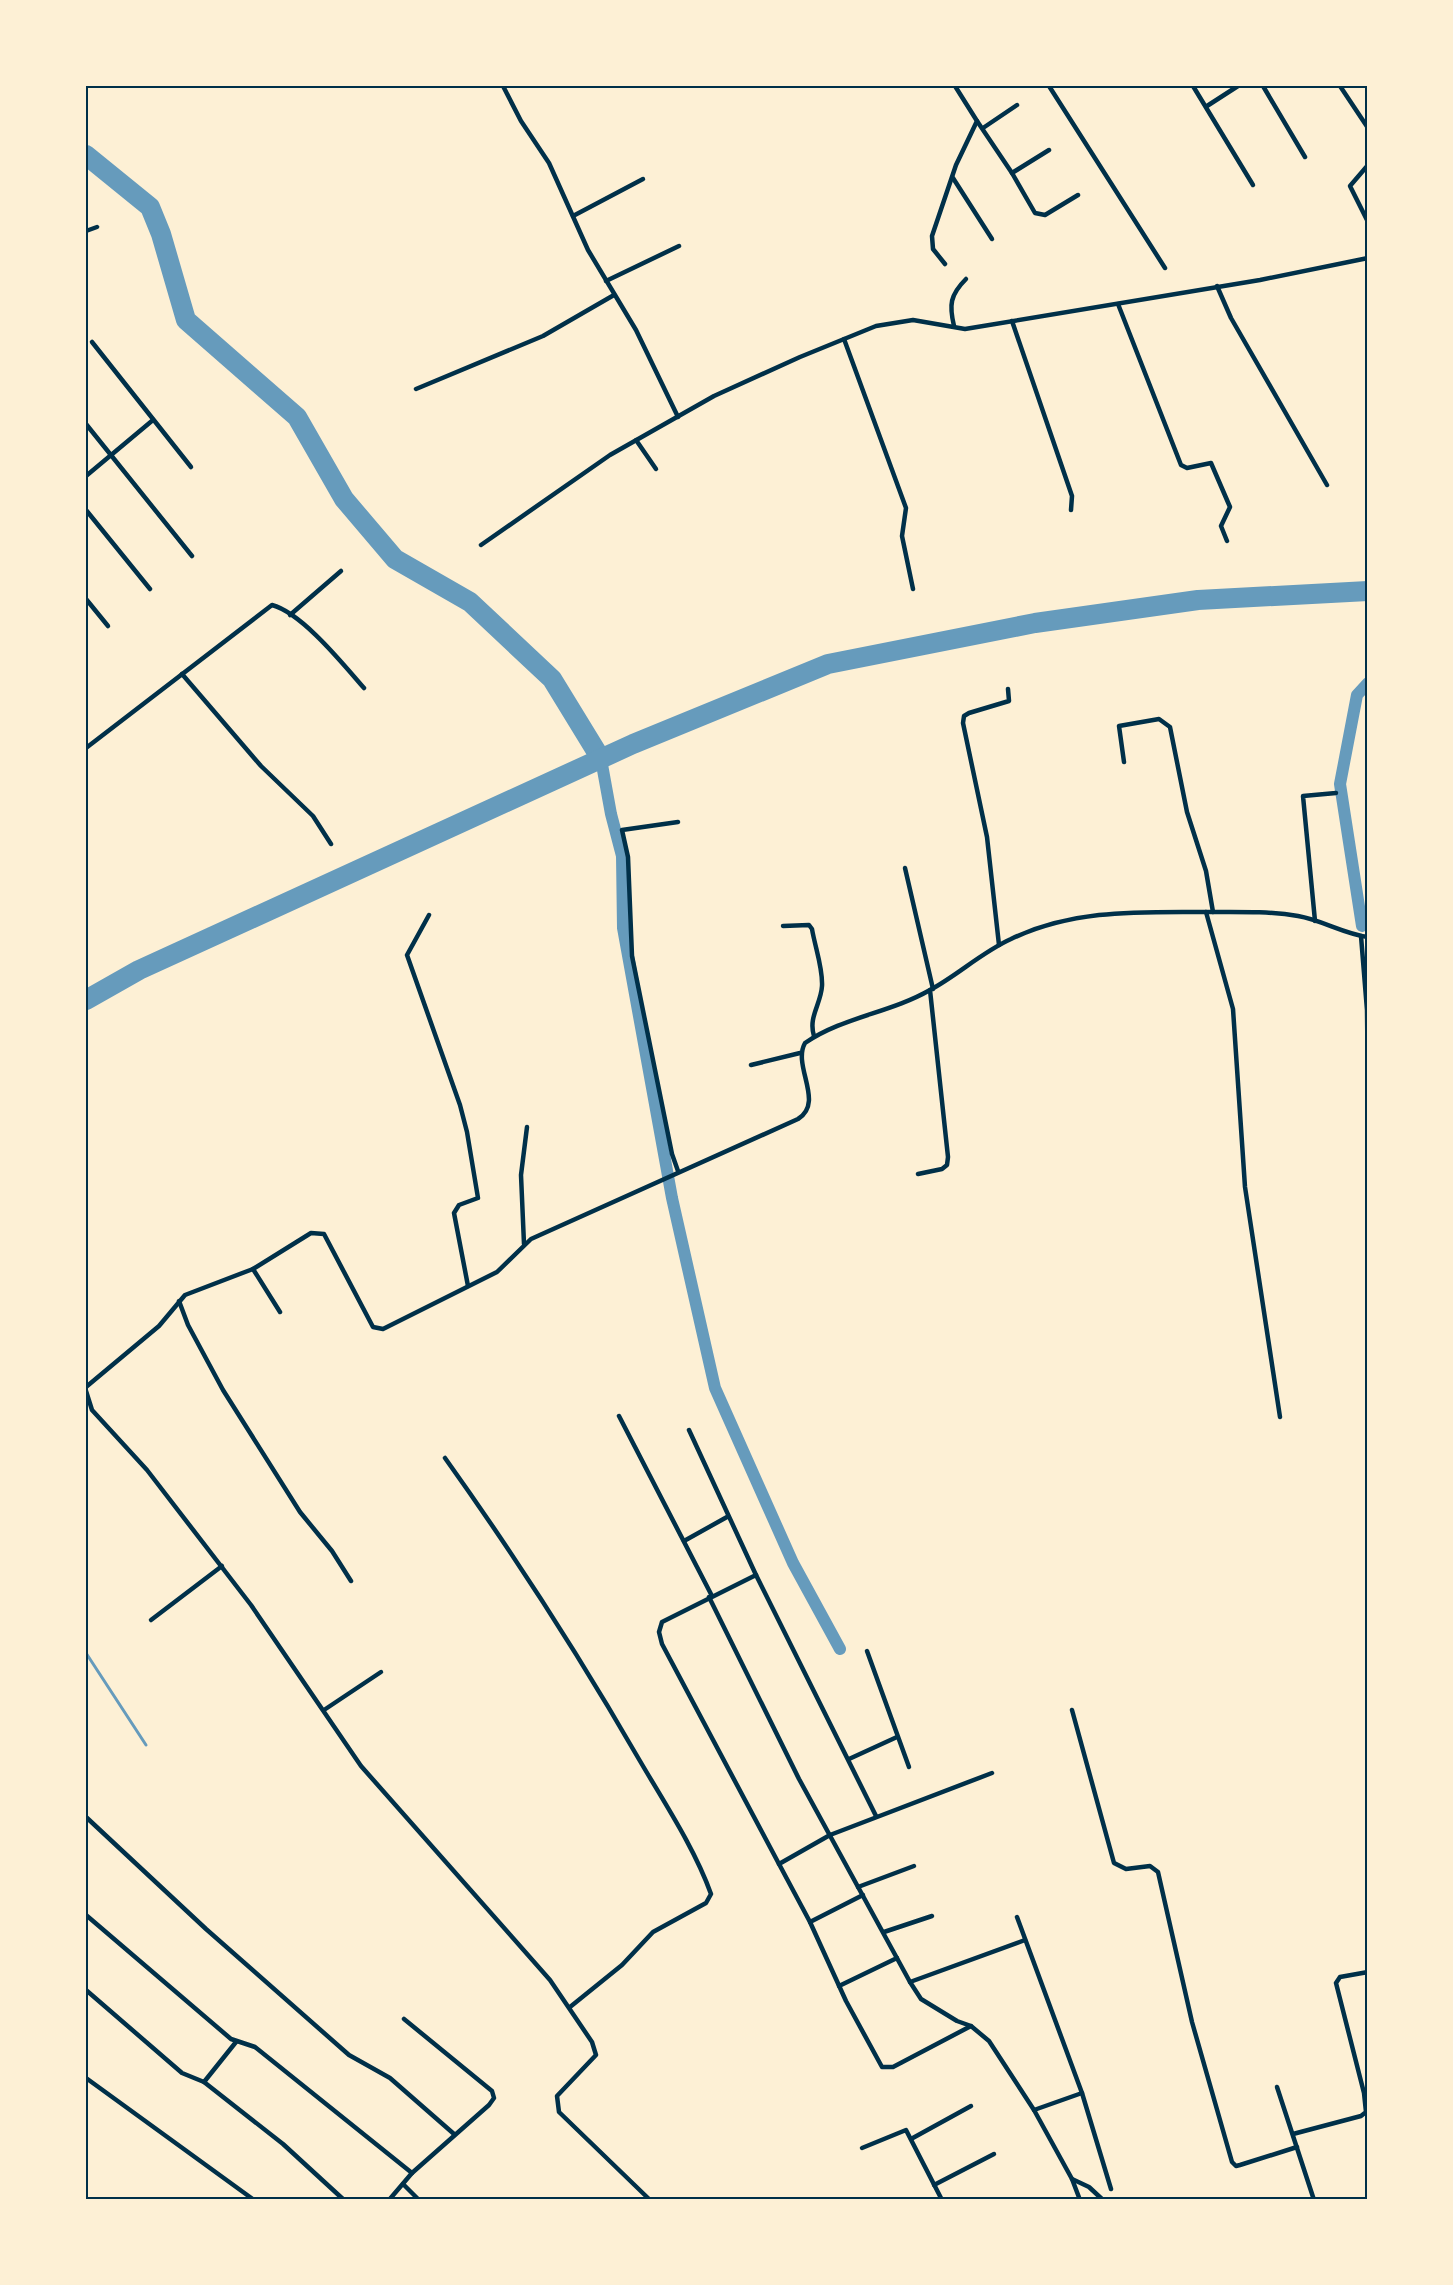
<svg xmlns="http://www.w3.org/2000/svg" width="1453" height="2285" viewBox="0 0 1453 2285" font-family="'DejaVu Sans',sans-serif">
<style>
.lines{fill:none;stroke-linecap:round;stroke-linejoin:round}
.stream{stroke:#669bbc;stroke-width:3}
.canal{stroke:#669bbc;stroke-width:12}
.river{stroke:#669bbc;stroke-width:20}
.minor{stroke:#003049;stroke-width:4.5}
.neatline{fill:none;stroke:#003049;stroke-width:2}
</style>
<rect width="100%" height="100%" fill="#fdf0d5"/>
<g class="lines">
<!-- stream -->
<polyline class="stream" points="86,1653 146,1745"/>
<!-- canal -->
<g class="canal">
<polyline points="601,759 611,814 622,856 623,928 672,1198 715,1388 793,1563 840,1649"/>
<polyline points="1362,926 1340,784 1357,695 1368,683"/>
</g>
<!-- river -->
<g class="river">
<polyline points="86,155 150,207 161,234 186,320 297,417 344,499 395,559 470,602 552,679 601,759"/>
<polyline points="86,1000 139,970 633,744 828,664 1035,623 1198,600 1368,591"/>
</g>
<!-- minor -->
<g class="minor">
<polyline points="503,86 521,121 549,163 588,250 636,330 678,417"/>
<polyline points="1049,86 1165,268"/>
<polyline points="1193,86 1253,185"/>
<polyline points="1263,86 1305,157"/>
<polyline points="1340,86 1368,128"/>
<polyline points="1207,106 1238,86"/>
<polyline points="977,121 1012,173 1035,213 1045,215 1078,195"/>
<polyline points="983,128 1017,105"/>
<polyline points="1368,165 1350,186 1368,222"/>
<polyline points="1012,173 1049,150"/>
<polyline points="953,178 992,239"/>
<polyline points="573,216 643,179"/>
<polyline points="86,231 97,227"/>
<polyline points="945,264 933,249 932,236 956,165 977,121 955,86"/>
<polyline points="606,281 679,246"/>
<polyline points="1217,286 1231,318 1327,485"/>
<polyline points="1118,304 1181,465 1187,468 1211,463 1230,507 1221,526 1227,541"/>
<polyline points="1012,321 1072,496 1071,510"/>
<path d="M954,326C949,305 950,295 966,279"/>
<polyline points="844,339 906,508 902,536 913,589"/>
<polyline points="92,342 191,467"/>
<polyline points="416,389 543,336 614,295"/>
<polyline points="86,424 192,556"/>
<polyline points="636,440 656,469"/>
<polyline points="86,476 153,420"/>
<polyline points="86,510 150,589"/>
<polyline points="481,545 610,455 714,396 800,357 876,326 913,320 965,329 1260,280 1368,258"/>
<polyline points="86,599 108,626"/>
<polyline points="290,615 341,571"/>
<polyline points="182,674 261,766 313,816 331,844"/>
<path d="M86,748L272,605C302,613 343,664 364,688"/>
<polyline points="1124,762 1119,726 1159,719 1170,727 1187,812 1206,871 1213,912"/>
<polyline points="905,868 933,989"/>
<polyline points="1206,912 1233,1009 1245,1187 1280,1417"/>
<polyline points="429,915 407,955 460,1105 467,1132 478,1198 459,1205 454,1213 468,1286"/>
<polyline points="1315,921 1303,796 1336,793"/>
<path d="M783,926L809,925L812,929C815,947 823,968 822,986C821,1004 808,1017 814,1036"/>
<polyline points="1361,936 1367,1010 1368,1094"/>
<polyline points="999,945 987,837 963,723 964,716 969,713 1009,701 1008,689"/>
<polyline points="751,1065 800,1053"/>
<polyline points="678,1171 672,1154 632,956 628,857 622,830 678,822"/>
<polyline points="918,1174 942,1169 947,1165 948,1157 930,990"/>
<polyline points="524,1244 521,1175 527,1127"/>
<polyline points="253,1269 280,1312"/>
<polyline points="179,1301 188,1325 223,1390 300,1512 332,1551 351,1581"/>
<path d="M86,1387L159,1326L185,1295L253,1269L311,1233L324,1234L373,1327L383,1329L497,1272L531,1239L798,1119C825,1102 792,1066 805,1043C843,1017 890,1013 930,990C958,975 982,952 1011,939C1074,909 1139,912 1207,912C1237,912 1269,911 1298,916C1322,920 1344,934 1368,937"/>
<polyline points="86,1391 92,1410 147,1470 251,1605 361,1766 550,1980 592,2042 596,2055 557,2096 559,2112 650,2200"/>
<polyline points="619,1416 712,1596"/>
<polyline points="689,1430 756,1575"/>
<path d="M445,1458C515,1556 580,1657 640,1761C664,1802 695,1849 711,1894L706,1903L653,1932L622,1965L570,2007"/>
<polyline points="684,1541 727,1517"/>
<polyline points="709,1597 799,1779 910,1982 921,1999 957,2021 971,2026 989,2041 1034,2110 1072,2179 1080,2200"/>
<polyline points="151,1620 222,1566"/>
<polyline points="867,1651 909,1767"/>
<polyline points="324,1710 381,1672"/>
<polyline points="1072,1710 1114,1863 1126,1869 1150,1866 1158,1872 1192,2022 1232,2162 1236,2166 1240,2165 1297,2147"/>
<polyline points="849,1759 897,1737"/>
<polyline points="86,1817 206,1929 349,2055 390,2078 454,2134"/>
<polyline points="779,1864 662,1644 659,1632 662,1622 756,1575 876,1816"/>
<polyline points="858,1887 914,1866"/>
<polyline points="86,1915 231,2039 255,2047 412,2173"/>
<polyline points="1017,1917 1082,2093 1111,2189"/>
<polyline points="810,1922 863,1895"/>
<polyline points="884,1932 932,1916"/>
<polyline points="910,1982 1025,1940"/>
<polyline points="839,1986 897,1958"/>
<polyline points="86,1990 182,2073 204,2082 236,2042"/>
<polyline points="971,2026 893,2067 882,2067 846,2001 810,1922 779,1864 830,1835 992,1773"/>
<polyline points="86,2078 254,2200"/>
<polyline points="204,2082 283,2144 344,2200"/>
<polyline points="1277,2087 1314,2200"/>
<polyline points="1034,2110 1082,2093"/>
<polyline points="1293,2134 1361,2116 1366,2112 1364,2093 1336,1983 1340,1977 1368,1972"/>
<polyline points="911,2139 971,2106"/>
<polyline points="862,2148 906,2130 942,2200"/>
<polyline points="1072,2179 1089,2187 1103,2200"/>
<polyline points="403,2184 419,2200"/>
<polyline points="934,2185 994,2154"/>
<polyline points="389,2200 412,2173 489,2105 494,2098 492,2091 404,2019"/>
</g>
</g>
<!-- border -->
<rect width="1453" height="2285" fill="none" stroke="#fdf0d5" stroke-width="174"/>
<rect x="87" y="87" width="1279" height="2111" class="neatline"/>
</svg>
